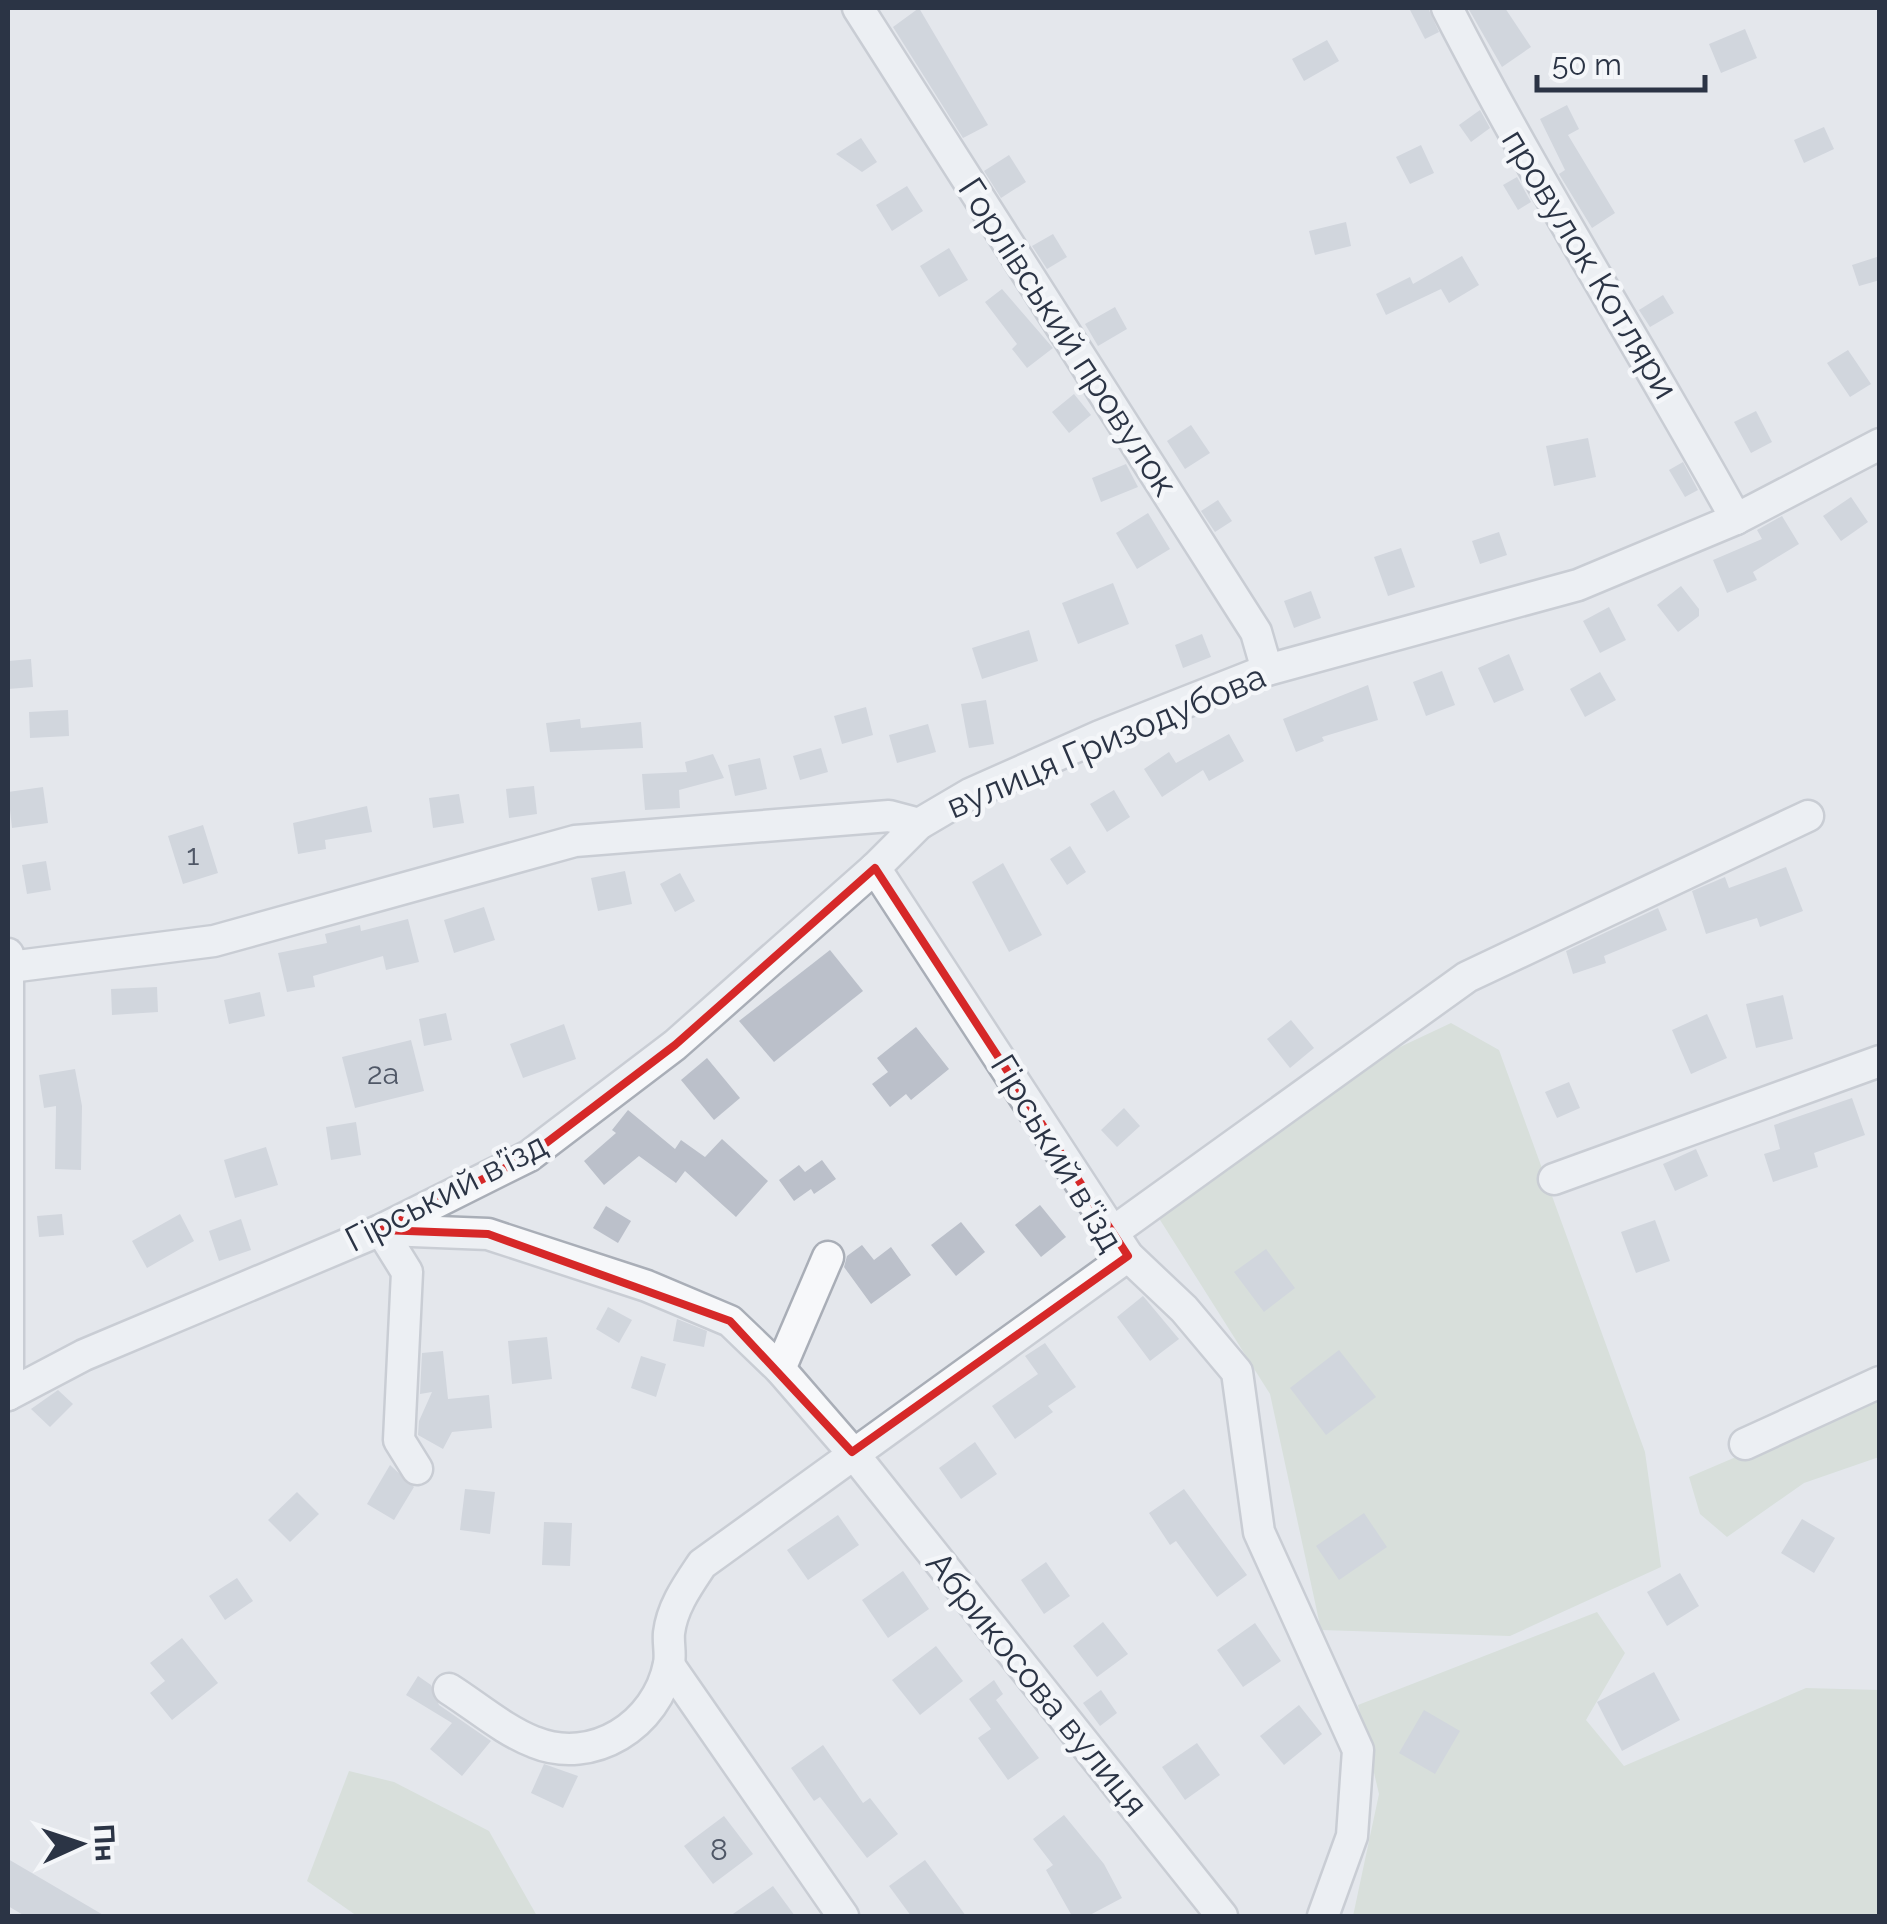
<svg xmlns="http://www.w3.org/2000/svg" width="1887" height="1924" viewBox="0 0 1887 1924" font-family="Raleway,sans-serif">
<style>
.green{fill:#c9d6c5}
.building{fill:#bbc0ca}
.lines{fill:none;stroke-linecap:round;stroke-linejoin:round}
.minor-casing{stroke:#a9aeb7;stroke-width:35}
.minor{stroke:#f7f8fa;stroke-width:30}
.marked{fill:none;stroke:#d62828;stroke-width:8;stroke-linejoin:round}
.labels{text-anchor:middle;stroke-width:9;stroke-linejoin:round;paint-order:stroke}
.number-label{font-size:30px;fill:#4f5766}
.street-label{font-size:35px;fill:#2b3445;stroke:#f4f6f9}
</style>
<rect width="100%" height="100%" fill="#e4e7ec"/>
<!-- green -->
<g class="green">
<polygon points="1451,1023 1499,1050 1645,1452 1661,1567 1510,1636 1321,1630 1270,1394 1155,1212 1300,1094"/>
<polygon points="1879,1396 1879,1457 1804,1483 1727,1537 1700,1514 1689,1477"/>
<polygon points="1597,1612 1625,1653 1586,1720 1624,1766 1806,1688 1879,1690 1879,1916 1353,1916 1379,1794 1358,1705"/>
<polygon points="349,1771 394,1782 489,1831 537,1916 357,1916 307,1881"/>
</g>
<!-- building -->
<g class="building">
<polygon points="919,8 988,125 963,138 893,27"/>
<polygon points="1409,8 1428,8 1439,32 1425,39"/>
<polygon points="1468,8 1505,8 1531,47 1502,67"/>
<polygon points="1745,29 1757,58 1721,73 1709,44"/>
<polygon points="1327,40 1339,61 1304,81 1292,59"/>
<polygon points="1567,105 1579,129 1568,135 1615,213 1592,228 1559,174 1565,170 1540,119"/>
<polygon points="1480,110 1490,128 1471,142 1459,125"/>
<polygon points="1824,127 1834,149 1804,163 1794,140"/>
<polygon points="861,138 877,162 862,172 836,154"/>
<polygon points="1421,145 1434,173 1410,184 1396,157"/>
<polygon points="1009,155 1026,182 1001,198 984,171"/>
<polygon points="1517,177 1531,202 1518,210 1503,185"/>
<polygon points="907,186 923,211 892,231 876,205"/>
<polygon points="1346,222 1351,246 1315,255 1309,231"/>
<polygon points="1053,234 1067,257 1047,269 1032,246"/>
<polygon points="949,248 968,280 939,297 920,266"/>
<polygon points="1462,256 1479,285 1449,303 1441,289 1386,315 1376,294 1410,277 1413,284"/>
<polygon points="1880,256 1880,280 1859,286 1852,265"/>
<polygon points="1002,289 1053,348 1027,368 1012,349 1017,344 985,302"/>
<polygon points="1663,295 1674,313 1650,327 1639,310"/>
<polygon points="1115,307 1127,329 1098,346 1085,324"/>
<polygon points="1848,350 1871,384 1850,397 1827,363"/>
<polygon points="1074,394 1091,415 1069,433 1052,412"/>
<polygon points="1756,411 1772,442 1751,453 1734,422"/>
<polygon points="1191,425 1210,453 1185,469 1167,441"/>
<polygon points="1588,438 1596,477 1554,486 1546,446"/>
<polygon points="1683,462 1698,490 1685,497 1669,470"/>
<polygon points="1126,464 1138,487 1101,502 1092,478"/>
<polygon points="1851,497 1868,522 1841,541 1823,516"/>
<polygon points="1218,500 1232,521 1215,532 1201,511"/>
<polygon points="1148,513 1170,549 1137,569 1116,533"/>
<polygon points="1782,516 1799,544 1753,572 1757,580 1727,593 1713,560 1762,539 1757,530"/>
<polygon points="1499,532 1507,555 1480,564 1472,541"/>
<polygon points="1401,548 1415,587 1388,596 1374,557"/>
<polygon points="1113,583 1129,624 1078,644 1062,603"/>
<polygon points="1681,586 1699,609 1699,616 1678,632 1657,605"/>
<polygon points="1311,591 1321,618 1294,628 1284,601"/>
<polygon points="1609,607 1626,640 1600,653 1583,621"/>
<polygon points="1029,630 1038,661 982,679 972,648"/>
<polygon points="1202,634 1211,657 1183,668 1175,645"/>
<polygon points="1509,654 1524,690 1494,703 1478,668"/>
<polygon points="31,659 33,687 8,689 8,661"/>
<polygon points="1442,671 1455,705 1426,716 1413,682"/>
<polygon points="1600,672 1616,700 1585,717 1570,689"/>
<polygon points="1368,685 1378,720 1322,737 1324,741 1296,752 1283,719"/>
<polygon points="986,700 994,744 969,748 961,704"/>
<polygon points="866,707 873,735 842,744 834,716"/>
<polygon points="68,710 69,736 30,738 29,712"/>
<polygon points="580,719 581,728 641,722 643,748 550,752 546,723"/>
<polygon points="928,724 936,752 897,763 889,735"/>
<polygon points="1229,734 1244,761 1209,781 1203,770 1162,797 1144,769 1169,752 1176,763"/>
<polygon points="821,748 828,772 800,780 793,756"/>
<polygon points="713,754 724,778 679,790 680,808 645,810 642,774 687,772 685,762"/>
<polygon points="760,758 767,789 735,796 728,765"/>
<polygon points="534,786 537,814 509,818 506,789"/>
<polygon points="43,787 48,823 12,828 8,792"/>
<polygon points="1114,790 1130,817 1107,832 1090,804"/>
<polygon points="459,794 464,823 433,828 429,798"/>
<polygon points="367,806 372,832 325,840 326,849 298,854 293,823"/>
<polygon points="203,825 218,873 183,884 168,836"/>
<polygon points="1070,846 1086,872 1067,885 1050,859"/>
<polygon points="46,861 51,890 27,894 22,865"/>
<polygon points="1003,863 1042,935 1009,952 972,882"/>
<polygon points="1786,867 1803,911 1760,927 1757,918 1706,934 1692,891 1725,877 1729,888"/>
<polygon points="625,871 632,904 598,911 591,878"/>
<polygon points="680,873 695,901 675,912 660,884"/>
<polygon points="484,907 495,940 454,953 444,920"/>
<polygon points="1658,908 1667,930 1604,956 1606,963 1573,974 1566,951"/>
<polygon points="408,919 419,962 386,970 383,956 313,976 315,987 287,992 278,953 327,943 325,934 360,925 361,931"/>
<polygon points="830,950 863,991 774,1062 739,1021"/>
<polygon points="157,987 158,1012 112,1015 111,989"/>
<polygon points="260,992 265,1016 229,1024 224,1000"/>
<polygon points="1783,995 1793,1039 1756,1048 1746,1004"/>
<polygon points="446,1013 452,1040 424,1046 419,1019"/>
<polygon points="1707,1014 1727,1058 1691,1074 1672,1030"/>
<polygon points="1291,1020 1314,1048 1290,1068 1267,1039"/>
<polygon points="564,1024 576,1059 523,1078 510,1044"/>
<polygon points="916,1027 949,1069 911,1100 906,1094 890,1107 872,1084 888,1072 877,1058"/>
<polygon points="411,1040 424,1091 355,1108 342,1057"/>
<polygon points="707,1058 740,1098 714,1120 681,1080"/>
<polygon points="75,1069 82,1106 81,1170 55,1169 56,1106 44,1108 39,1075"/>
<polygon points="1569,1082 1580,1108 1557,1118 1545,1092"/>
<polygon points="1852,1098 1865,1135 1814,1153 1818,1167 1773,1182 1764,1154 1780,1149 1774,1125"/>
<polygon points="1124,1108 1140,1126 1117,1147 1101,1130"/>
<polygon points="628,1110 675,1149 681,1140 705,1157 722,1139 768,1181 736,1217 685,1171 676,1183 639,1156 604,1185 584,1161 616,1133 612,1130"/>
<polygon points="356,1122 361,1155 331,1160 326,1127"/>
<polygon points="266,1147 278,1185 235,1198 224,1160"/>
<polygon points="1696,1149 1708,1176 1675,1191 1663,1164"/>
<polygon points="822,1160 836,1179 814,1194 811,1189 794,1201 779,1180 799,1165 805,1172"/>
<polygon points="1040,1205 1066,1237 1041,1257 1015,1225"/>
<polygon points="606,1206 631,1221 618,1243 593,1228"/>
<polygon points="62,1214 64,1235 39,1237 37,1216"/>
<polygon points="180,1214 194,1241 147,1268 132,1241"/>
<polygon points="241,1219 251,1250 219,1261 209,1231"/>
<polygon points="1655,1220 1670,1261 1636,1273 1621,1232"/>
<polygon points="961,1222 985,1252 956,1276 931,1245"/>
<polygon points="862,1245 874,1260 891,1247 911,1275 871,1304 844,1267 847,1256"/>
<polygon points="1266,1249 1295,1288 1264,1312 1234,1272"/>
<polygon points="1143,1296 1179,1339 1150,1361 1117,1317"/>
<polygon points="608,1307 632,1320 619,1343 596,1329"/>
<polygon points="677,1319 707,1331 704,1347 673,1341"/>
<polygon points="547,1337 552,1379 512,1384 508,1341"/>
<polygon points="1045,1343 1076,1387 1048,1406 1053,1412 1015,1439 992,1406 1038,1374 1025,1356"/>
<polygon points="1339,1350 1376,1397 1326,1435 1290,1388"/>
<polygon points="443,1351 448,1399 489,1395 492,1428 452,1432 443,1449 418,1435 419,1421 432,1392 420,1394 422,1353"/>
<polygon points="641,1356 666,1364 656,1397 631,1388"/>
<polygon points="58,1390 73,1404 50,1427 31,1409"/>
<polygon points="975,1442 997,1474 961,1499 939,1468"/>
<polygon points="390,1465 414,1487 394,1520 367,1504"/>
<polygon points="465,1489 495,1492 490,1534 460,1530"/>
<polygon points="1184,1489 1247,1575 1217,1597 1176,1541 1170,1545 1149,1513"/>
<polygon points="297,1492 319,1514 290,1542 268,1520"/>
<polygon points="1364,1513 1387,1547 1339,1580 1316,1546"/>
<polygon points="838,1515 859,1545 808,1580 787,1550"/>
<polygon points="1802,1519 1835,1538 1814,1573 1781,1553"/>
<polygon points="544,1522 572,1523 570,1566 542,1565"/>
<polygon points="1046,1562 1070,1596 1044,1614 1021,1580"/>
<polygon points="903,1571 929,1609 888,1638 862,1600"/>
<polygon points="1680,1573 1699,1606 1667,1626 1647,1592"/>
<polygon points="237,1578 253,1601 225,1620 209,1596"/>
<polygon points="1103,1622 1128,1654 1097,1677 1073,1646"/>
<polygon points="1255,1623 1281,1661 1243,1687 1217,1650"/>
<polygon points="182,1638 218,1683 172,1720 150,1693 165,1681 150,1663"/>
<polygon points="936,1646 963,1681 920,1715 892,1680"/>
<polygon points="1654,1672 1680,1720 1622,1751 1597,1702"/>
<polygon points="418,1676 431,1685 439,1705 491,1741 462,1776 430,1749 452,1723 406,1695"/>
<polygon points="994,1680 1003,1694 996,1700 1039,1758 1008,1780 978,1738 991,1729 969,1699"/>
<polygon points="1101,1690 1117,1713 1100,1726 1083,1703"/>
<polygon points="1299,1705 1322,1734 1284,1765 1260,1736"/>
<polygon points="1424,1710 1460,1731 1435,1774 1399,1753"/>
<polygon points="1197,1743 1220,1775 1185,1800 1162,1767"/>
<polygon points="823,1745 863,1803 870,1798 898,1834 867,1858 820,1797 814,1801 791,1768"/>
<polygon points="544,1764 578,1776 563,1808 531,1793"/>
<polygon points="1064,1815 1104,1864 1122,1898 1088,1916 1072,1916 1046,1870 1053,1865 1033,1839"/>
<polygon points="724,1816 753,1854 713,1884 684,1846"/>
<polygon points="8,1859 105,1916 25,1916 8,1906"/>
<polygon points="925,1860 966,1916 911,1916 889,1886"/>
<polygon points="773,1886 795,1916 730,1916"/>
</g>
<g class="lines">
<defs>
<g id="minor">
<polyline points="858,8 1256,632 1267,670"/>
<path d="M1447,8C1536,182 1641,347 1736,519"/>
<polyline points="875,868 1128,1256 1184,1309 1237,1372 1259,1532 1358,1750 1352,1836 1323,1916"/>
<polyline points="8,954 8,1395"/>
<polyline points="10,967 214,941 575,841 889,816 919,824"/>
<polyline points="1554,1179 1880,1061"/>
<polyline points="381,1230 407,1272 399,1440 417,1469"/>
<polyline points="387,1230 488,1234 647,1286 730,1321 780,1369 852,1452 1222,1916"/>
<polyline points="1113,1232 1467,977 1808,816"/>
<polyline points="780,1369 828,1257"/>
<polyline points="8,1395 84,1355 381,1230 529,1156 675,1045 875,868 919,824 970,794 1100,736 1267,670 1578,585 1736,519 1880,444"/>
<polyline points="1745,1444 1880,1382"/>
<polyline points="669,1665 843,1916"/>
<path d="M449,1689C476,1706 505,1731 534,1742C593,1766 657,1725 669,1664C671,1654 668,1643 669,1633C672,1607 688,1585 702,1564L1128,1256"/>
</g>
</defs>
<!-- minor casing -->
<use href="#minor" class="minor-casing"/>
<!-- minor -->
<use href="#minor" class="minor"/>
</g>
<!-- marked area -->
<path d="M0 0H1887V1924H0ZM875,868L1128,1256L852,1452L730,1321L488,1234L381,1230L529,1156L675,1045Z" fill="#e4e7ec" fill-opacity=".55" fill-rule="evenodd"/>
<path class="marked" d="M875,868L1128,1256L852,1452L730,1321L488,1234L381,1230L529,1156L675,1045Z"/>
<g class="labels">
<!-- number labels -->
<g class="number-label">
<text x="193" y="865">1</text>
<text x="383" y="1084">2а</text>
<text x="719" y="1860">8</text>
</g>
<!-- street labels -->
<g class="street-label">
<text transform="translate(1590 264) rotate(59)" y="12">провулок Котляри</text>
<text transform="translate(1068 337) rotate(57)" y="12">Горлівський провулок</text>
<text transform="translate(1106 741) rotate(-23)" y="12">вулиця Гризодубова</text>
<text transform="translate(1057 1153) rotate(59)" y="12">Гірський в'їзд</text>
<text transform="translate(446 1192) rotate(-27)" y="12">Гірський в’їзд</text>
<text transform="translate(1037 1684) rotate(51)" y="12">Абрикосова вулиця</text>
</g>
</g>
<!-- border -->
<rect width="1887" height="1924" fill="none" stroke="#2b3445" stroke-width="20"/>
<!-- north arrow -->
<g transform="translate(80 1844) rotate(87)" stroke="#f4f6f9" stroke-width="8" paint-order="stroke">
<path d="M0-8L18 38L0 25L-18 38Z" fill="#2b3445"/>
<text y="-15" font-size="28" font-weight="bold" text-anchor="middle" fill="#2b3445">Пн</text>
</g>
<!-- scale -->
<path d="M1537 75v15h168v-15" fill="none" stroke="#2b3445" stroke-width="5"/>
<text x="1552" y="75" font-size="30" fill="#2b3445" stroke="#f4f6f9" stroke-width="8" paint-order="stroke">50 m</text>
</svg>
